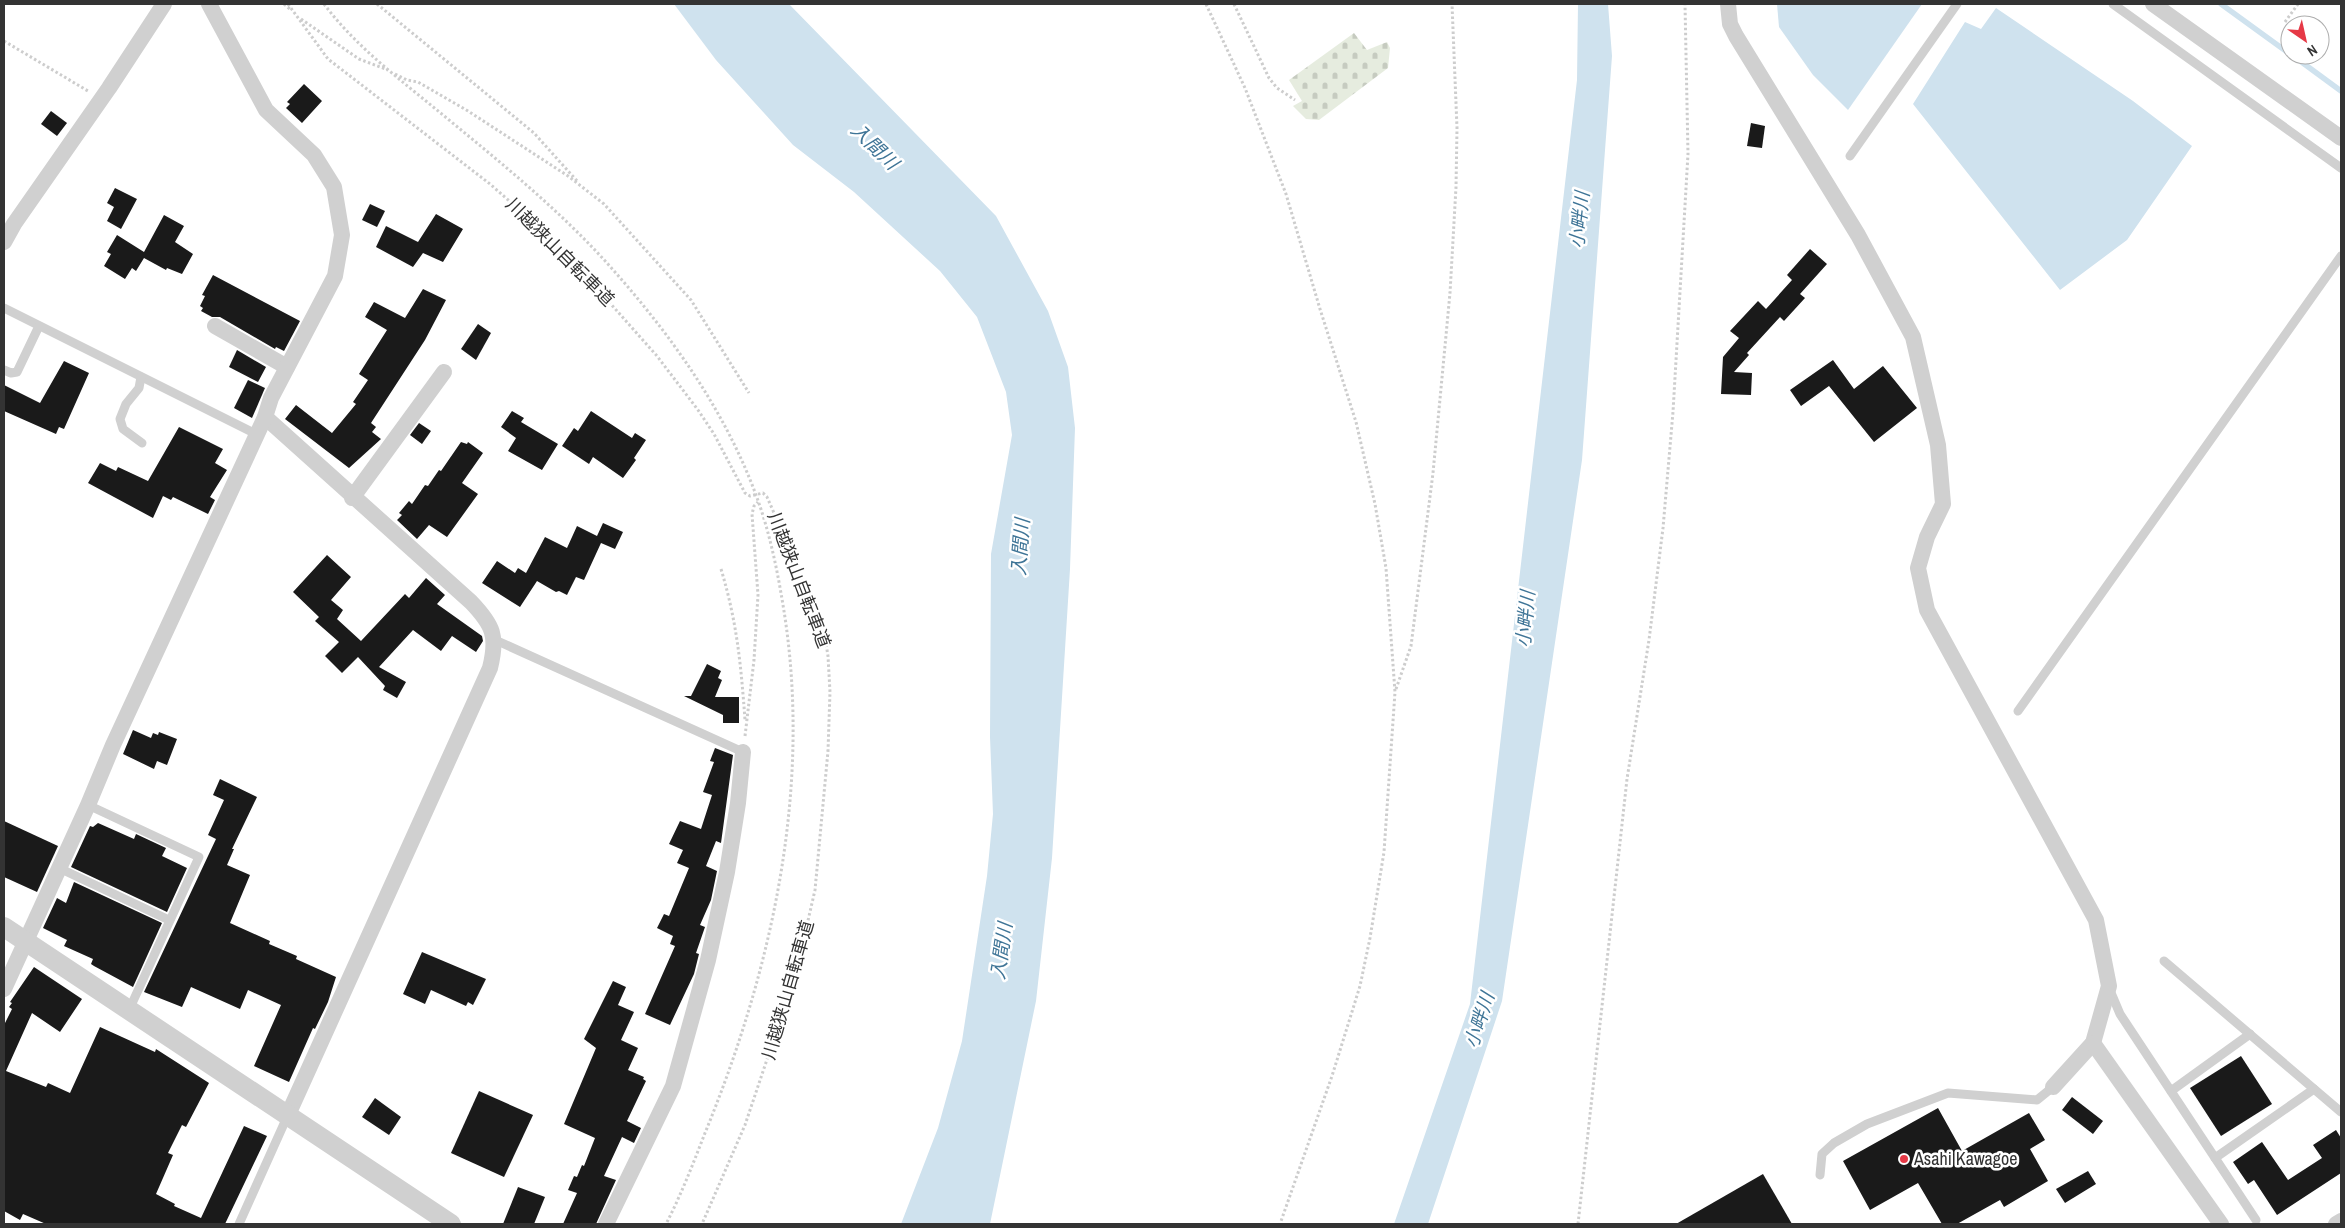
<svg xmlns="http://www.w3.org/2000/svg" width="2345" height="1228" viewBox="0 0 2345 1228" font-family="'Archivo Narrow','Noto Sans JP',sans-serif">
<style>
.cemetery{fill:url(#cemetery-stones)}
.water{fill:#cfe2ee}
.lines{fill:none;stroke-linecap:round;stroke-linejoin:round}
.stream{stroke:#cfe2ee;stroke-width:5.5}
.building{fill:#1a1a1a}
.path{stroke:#cdcdcd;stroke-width:3;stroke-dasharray:2.5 2.5;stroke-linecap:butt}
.service{stroke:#d0d0d0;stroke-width:9}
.minor{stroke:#d0d0d0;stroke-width:16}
.tertiary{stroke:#d0d0d0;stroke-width:20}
.poi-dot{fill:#e63946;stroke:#fff;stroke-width:2}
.labels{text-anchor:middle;stroke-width:5;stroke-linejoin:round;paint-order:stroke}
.street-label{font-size:18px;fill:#333;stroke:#fff}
.poi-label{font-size:18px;fill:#333;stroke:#fff;text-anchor:start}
.water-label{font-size:19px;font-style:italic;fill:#3f7597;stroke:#fff}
</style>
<defs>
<pattern id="cemetery-stones" width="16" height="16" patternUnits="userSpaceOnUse" patternTransform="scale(1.25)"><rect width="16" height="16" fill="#e6ecdf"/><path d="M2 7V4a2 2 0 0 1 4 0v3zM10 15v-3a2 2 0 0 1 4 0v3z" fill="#c6cbc0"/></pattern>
</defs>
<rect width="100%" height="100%" fill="#fff"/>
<!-- cemetery -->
<polygon class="cemetery" points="1354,33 1367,50 1387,42 1390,48 1388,68 1319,120 1306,119 1293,106 1302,101 1289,80"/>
<!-- water -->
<g class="water">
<polygon points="674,4 789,4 996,216 1048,311 1068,367 1075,428 1070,569 1052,858 1036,1001 990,1224 901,1224 938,1128 962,1041 987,876 993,814 990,737 991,554 1012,435 1006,392 977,317 940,271 854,192 793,145 716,60"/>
<polygon points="1578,4 1608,4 1612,56 1582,460 1502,1001 1428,1224 1394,1224 1470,1004 1577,80"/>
<polygon points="1777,4 1922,4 1848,110 1813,75 1779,27"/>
<polygon points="1996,8 2133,101 2192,146 2127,240 2060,290 1913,104 1965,22 1981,29"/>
</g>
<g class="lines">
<!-- stream -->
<g class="stream">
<polyline points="2221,4 2290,54"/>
<polyline points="2292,55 2341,91"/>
</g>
</g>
<!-- building -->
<g class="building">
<polygon points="304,84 322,101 302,123 286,108 290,104 287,102"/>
<polygon points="51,111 67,123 57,136 41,124"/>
<polygon points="1751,123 1765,126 1762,148 1747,146"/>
<polygon points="115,188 137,199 121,229 107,221 114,207 107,203"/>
<polygon points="370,204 385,211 377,227 362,220"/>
<polygon points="436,214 463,229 443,262 423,253 413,267 376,247 386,226 418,242"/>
<polygon points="164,215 184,226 175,242 193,254 182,274 167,268 166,270 144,258 136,271 132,268 125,279 104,266 111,254 107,252 117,235 144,252"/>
<polygon points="1810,249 1827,264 1800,294 1805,298 1784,321 1780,317 1747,353 1749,355 1734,372 1752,373 1751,395 1721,394 1723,357 1739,338 1730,331 1758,301 1766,309 1792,280 1787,275"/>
<polygon points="213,275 300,321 284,351 276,347 275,349 220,317 212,317 201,311 203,308 200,306 205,296 202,295"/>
<polygon points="423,289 446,300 425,340 371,423 376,427 372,432 381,439 349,468 285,419 296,405 332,433 356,404 353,402 368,380 359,374 387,330 365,317 374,302 405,318"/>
<polygon points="478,324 491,333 476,360 461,349"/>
<polygon points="237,350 266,367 258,382 229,367"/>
<polygon points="1833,360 1854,389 1883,366 1917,408 1874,442 1829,386 1801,406 1790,390"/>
<polygon points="64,361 89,373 64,429 59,427 56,434 4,411 4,385 40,403"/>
<polygon points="248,380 265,388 252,418 234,408"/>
<polygon points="512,411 524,418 521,422 558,444 542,470 508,451 516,438 501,427"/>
<polygon points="591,411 632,438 635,433 646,440 634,458 636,460 623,478 593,457 589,464 562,446 574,428 578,431"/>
<polygon points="419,423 431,431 422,444 410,435"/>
<polygon points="179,427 223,449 215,463 227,470 210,497 215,500 208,514 173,497 171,500 163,496 153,518 88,483 100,463 116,471 118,467 148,481"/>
<polygon points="461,442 467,444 468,442 483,453 462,483 478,494 447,537 429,525 417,539 397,520 402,515 399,513 409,501 412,504 425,485 428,486 439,470 441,471"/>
<polygon points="603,523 623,532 615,549 601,543 584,580 576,577 567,595 559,591 556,592 537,581 520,607 482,583 497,561 515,573 518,568 526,573 545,537 567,548 577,526 597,536"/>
<polygon points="327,555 351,577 331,600 343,610 337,619 361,641 405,594 409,598 426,578 445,595 437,604 482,636 483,641 476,652 452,636 441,651 413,630 379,667 406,682 397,698 383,690 385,686 358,657 342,673 325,656 339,642 315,621 319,617 293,592"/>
<polygon points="707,664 721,671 718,678 722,680 715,697 739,697 739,723 723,723 723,715 684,696 691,696"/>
<polygon points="133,730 151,738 153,733 158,735 159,732 177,739 167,765 157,761 154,769 123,754"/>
<polygon points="715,748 733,755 721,843 716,841 706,866 717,871 711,900 700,925 705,927 696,953 699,954 694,974 670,1025 645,1014 675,946 670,944 673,936 657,928 664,914 669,916 689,868 677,863 683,850 669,844 680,821 701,829 712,795 703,792 714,762 710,761"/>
<polygon points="220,779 257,797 232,849 234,849 227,865 250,875 230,923 270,941 269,944 297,956 296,959 336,977 328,1002 315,1029 313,1028 289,1082 254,1066 281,1005 248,990 240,1009 191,987 182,1007 144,992 216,839 208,835 224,800 213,795"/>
<polygon points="4,821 58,846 37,892 4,877"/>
<polygon points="98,823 134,839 136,834 166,848 162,856 187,868 167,912 71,867 90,826 93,827"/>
<polygon points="74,882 162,923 133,987 94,966 91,964 93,959 64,946 67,940 43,928 57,898 66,903"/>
<polygon points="422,952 486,979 473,1005 468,1002 466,1006 431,990 425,1004 403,994"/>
<polygon points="34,967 82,999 60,1032 32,1013 6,1071 46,1087 48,1083 70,1093 100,1027 155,1052 156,1049 209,1083 186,1127 182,1125 168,1153 173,1155 156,1194 175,1204 174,1206 201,1218 244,1126 267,1136 225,1224 46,1224 23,1214 20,1220 4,1211 4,1025 12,1009 9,1007 12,1003 10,1002"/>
<polygon points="613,981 626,987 618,1005 634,1012 621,1040 638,1048 628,1070 644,1077 643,1079 646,1081 627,1121 641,1128 634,1143 622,1137 604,1176 616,1180 596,1224 563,1224 577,1193 568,1190 574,1176 577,1177 582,1165 584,1166 595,1138 564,1124 596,1048 584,1039"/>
<polygon points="2241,1056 2272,1104 2221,1136 2190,1088"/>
<polygon points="479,1091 533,1115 504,1177 451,1153"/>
<polygon points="2072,1097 2103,1121 2093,1134 2062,1110"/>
<polygon points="375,1098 401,1117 389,1135 362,1117"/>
<polygon points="1938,1108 1962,1151 2029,1113 2045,1140 2030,1149 2048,1181 2004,1207 2000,1200 1957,1224 1942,1224 1918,1183 1870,1210 1843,1161"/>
<polygon points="2336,1130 2341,1138 2341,1173 2277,1215 2254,1180 2248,1184 2233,1162 2262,1142 2288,1180 2322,1158 2313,1145"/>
<polygon points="2088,1171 2096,1184 2065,1203 2056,1189"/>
<polygon points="1763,1174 1792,1224 1676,1224"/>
<polygon points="518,1187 545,1197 534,1224 503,1224"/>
</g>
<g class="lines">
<!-- path -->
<g class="path">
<polyline points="284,4 291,10"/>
<polyline points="288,4 328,59 490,184 539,227 586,276 657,356 698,410 714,434 745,493 750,496 763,493 767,497 800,572 825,637 828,656 830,692 828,751 815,890 796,973 745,1125 702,1224"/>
<path d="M324,4C356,47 402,81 443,115C500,162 557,208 607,263C668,331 724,408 756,495C769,530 777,568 783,605C813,784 773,967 705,1133C693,1164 681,1195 666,1224"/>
<polyline points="377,4 534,133 578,182"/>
<polyline points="1206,4 1245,88 1286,194 1320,309 1356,422 1375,504 1386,568 1395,692 1384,852 1370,938 1360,986 1332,1076 1280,1224"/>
<polyline points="1234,4 1269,78 1277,88 1295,100"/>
<polyline points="301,19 359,59 388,70"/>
<polyline points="2285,22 2298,4"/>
<polyline points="4,41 88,91"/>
<polyline points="395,74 407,80 418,82 468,111 568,176 604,204 691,300 749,393"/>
<path d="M721,569C737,622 741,665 745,720"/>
<polyline points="1396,689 1411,646 1433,473 1450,293 1456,187 1457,128 1452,4"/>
<polyline points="745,736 754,660 758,595 752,514 754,506 758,502"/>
<polyline points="1578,1224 1627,779 1649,640 1663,528 1673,412 1688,154 1685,4"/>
</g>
<!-- service -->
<g class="service">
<polyline points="2113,4 2341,168"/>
<polyline points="1850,156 1957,4"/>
<polyline points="4,308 256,434"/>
<polyline points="4,370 11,373 17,372 39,326"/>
<polyline points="141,377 139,388 126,404 120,419 123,429 142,443"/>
<polyline points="493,639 743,752"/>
<polyline points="2018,711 2341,256"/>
<polyline points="88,805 199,857 129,1010"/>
<polyline points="59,868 169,920"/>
<polyline points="2164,961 2341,1112"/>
<polyline points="2109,988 2120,1014 2256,1220"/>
<polyline points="2171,1091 2250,1034"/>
<polyline points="2215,1158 2314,1089"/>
<polyline points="1820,1175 1822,1154 1834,1143 1867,1124 1948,1093 2037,1100 2053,1087"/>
<polyline points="239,1224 287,1117"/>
</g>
<!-- minor -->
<g class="minor">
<polyline points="1728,4 1730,24 1736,36 1858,235 1913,337 1938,445 1943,504 1927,537 1918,568 1927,610 2096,920 2109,986 2093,1043 2053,1087"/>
<polyline points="2153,4 2341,138"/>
<polyline points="4,242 14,224 109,88 164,4"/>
<polyline points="215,326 287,367"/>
<path d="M265,417L471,602C493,625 498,636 490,668L287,1117"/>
<polyline points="352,498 444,372"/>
<polyline points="4,989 88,805 113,745 265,417 271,398 335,276 342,235 334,187 314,155 266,110 209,4"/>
<polyline points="2093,1043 2221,1224"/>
<polyline points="606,1224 673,1086 708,960 727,872 738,803 743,752"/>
<polyline points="2336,1224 2341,1221"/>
</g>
<!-- tertiary -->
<polyline class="tertiary" points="4,927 451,1224"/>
</g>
<!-- markers -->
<circle class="poi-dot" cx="1904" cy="1159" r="5"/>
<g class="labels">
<!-- street labels -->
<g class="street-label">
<text transform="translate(560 252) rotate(45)" y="6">川越狭山自転車道</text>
<text transform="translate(799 580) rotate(69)" y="6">川越狭山自転車道</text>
<text transform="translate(788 990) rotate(-74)" y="6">川越狭山自転車道</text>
</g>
<!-- poi labels -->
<g class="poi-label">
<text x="1914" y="1165">Asahi Kawagoe</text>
</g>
<!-- water labels -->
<g class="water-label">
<text transform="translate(875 146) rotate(44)" y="7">入間川</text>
<text transform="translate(1579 220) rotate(-84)" y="7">小畔川</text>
<text transform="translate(1020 547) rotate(-86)" y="7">入間川</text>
<text transform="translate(1525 619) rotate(-85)" y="7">小畔川</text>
<text transform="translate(1001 951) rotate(-82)" y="7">入間川</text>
<text transform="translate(1479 1020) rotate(-72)" y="7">小畔川</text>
</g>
</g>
<!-- border -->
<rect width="2345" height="1228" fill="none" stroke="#333333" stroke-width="10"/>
<!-- north arrow -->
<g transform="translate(2305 40) rotate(146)"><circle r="24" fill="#ffffff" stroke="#adadad"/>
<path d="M0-4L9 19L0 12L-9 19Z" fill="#e63946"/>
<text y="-8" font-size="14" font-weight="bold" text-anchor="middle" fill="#333333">N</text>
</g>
</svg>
